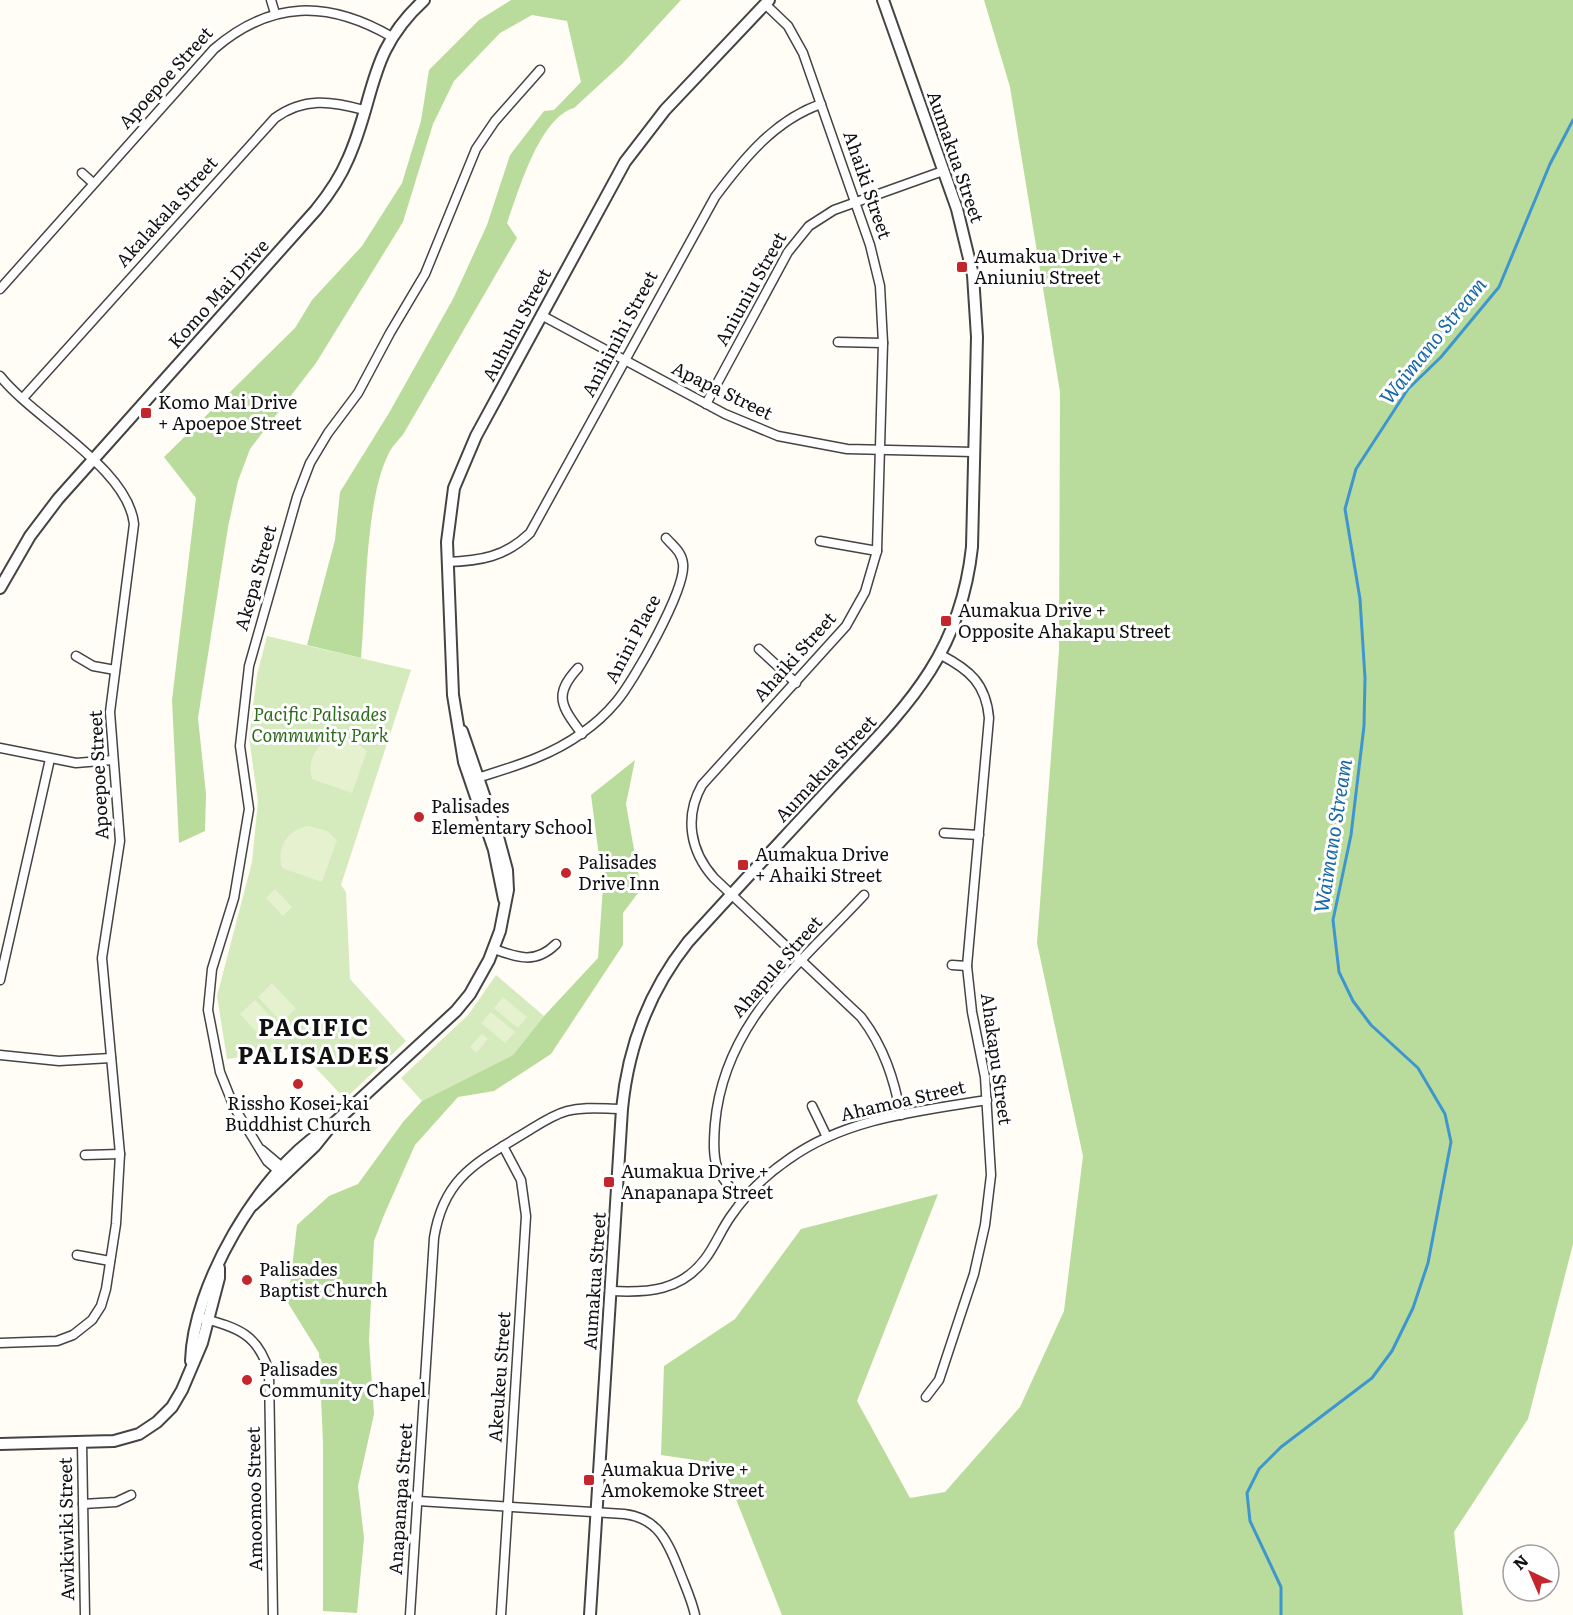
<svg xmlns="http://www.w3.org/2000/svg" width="1573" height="1615" viewBox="0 0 1573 1615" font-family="Literata,serif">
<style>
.green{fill:#d5ebbd}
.forest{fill:#b9dc9c}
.pitch{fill:#e6f2cf}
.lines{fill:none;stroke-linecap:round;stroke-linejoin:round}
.stream{stroke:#3f96cf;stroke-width:3}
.minor-casing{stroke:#444;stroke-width:11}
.tertiary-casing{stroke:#444;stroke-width:14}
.minor{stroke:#fff;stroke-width:8}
.tertiary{stroke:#fff;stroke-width:10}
.poi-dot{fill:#c4262e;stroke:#fff;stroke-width:2}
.labels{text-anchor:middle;stroke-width:6;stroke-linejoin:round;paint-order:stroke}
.street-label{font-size:18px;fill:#111;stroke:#fff}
.poi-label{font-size:18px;fill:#111;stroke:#fff;text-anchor:start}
.park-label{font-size:18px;font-style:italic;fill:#2f6b1f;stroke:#fff}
.water-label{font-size:20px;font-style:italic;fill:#1768a6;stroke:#fff}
.district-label{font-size:24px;font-weight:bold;letter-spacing:1.5px;fill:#111;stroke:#fff}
</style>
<rect width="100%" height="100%" fill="#fffdf5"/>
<!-- green -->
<g class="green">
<polygon points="267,636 411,670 341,885 346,892 350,979 406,1041 345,1099 297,1048 227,1059 217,996 252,862 258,801 249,738 257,675"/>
<polygon points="496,975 544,1016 513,1055 422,1101 401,1078 469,1014"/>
</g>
<!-- forest -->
<g class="forest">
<path d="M511,0H681L623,63L574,108C539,118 519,191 507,223L517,238L404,433C399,440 391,447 388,455C365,501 366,605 361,658L307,645L335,540L340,492L389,413L453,299L487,225L510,155L544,111L554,110L581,82L567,21L532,15L500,33L454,81L433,124L403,222L316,363L250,449L238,481L228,527L198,718L206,794L205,831L179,843L172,700L196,498L164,457L295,328L312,300L362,246L402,183L421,121L429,70L479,20Z"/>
<polygon points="984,0 1573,0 1573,1244 1528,1419 1454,1532 1463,1615 782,1615 722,1464 661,1455 664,1366 735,1319 801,1229 938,1194 857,1401 910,1498 945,1492 1020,1407 1064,1311 1083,1156 1037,943 1059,650 1060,392 1010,87"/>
<polygon points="635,760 626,804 641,889 623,913 623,945 551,1054 494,1091 458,1097 415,1145 384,1215 374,1241 369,1340 374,1414 358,1486 364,1538 357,1613 323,1611 323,1443 319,1353 288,1303 297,1225 329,1196 358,1184 403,1122 422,1101 513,1055 544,1016 598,958 603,887 591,795"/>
</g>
<!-- pitch -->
<g class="pitch">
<path d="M333,738L352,739L367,751L352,793L312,779C307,761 315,745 333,738Z"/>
<path d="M309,826L327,831L337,840L322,882L282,868C276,847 288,829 309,826Z"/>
<polygon points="275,889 292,907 283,916 266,898"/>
<polygon points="272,983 296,1009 281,1022 258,997"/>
<polygon points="503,997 527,1017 518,1028 494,1008"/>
<polygon points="255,1000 278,1025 263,1039 240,1014"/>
<polygon points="491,1012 515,1032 505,1043 481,1023"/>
<polygon points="482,1034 488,1039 476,1053 470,1047"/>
</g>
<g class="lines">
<!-- stream -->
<polyline class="stream" points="1281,1615 1281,1587 1250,1521 1247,1493 1259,1469 1281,1447 1372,1378 1392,1351 1413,1308 1428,1263 1451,1142 1445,1114 1418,1068 1371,1025 1353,1001 1339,972 1333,920 1351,835 1364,726 1365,678 1360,599 1345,509 1356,469 1408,389 1441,357 1499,287 1550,164 1573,120"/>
<defs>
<g id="minor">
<polyline points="271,0 274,10"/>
<path d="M765,4L788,26L803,53L870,245L880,286L883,343L877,551L865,592L846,626L702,785C684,817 690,851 714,878L861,1017C884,1047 894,1079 901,1115"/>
<polyline points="82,173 93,183"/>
<path d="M0,289L214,49C271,0 328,0 392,37"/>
<polyline points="541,315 725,414 778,436 847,449 974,452"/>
<polyline points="838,342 883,343"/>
<path d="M0,376C34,419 128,468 134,524L110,712L120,841L102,958L120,1154L116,1224L106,1289L101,1306L92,1320L73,1335L57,1341L0,1343"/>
<path d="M23,398L275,118C304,97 331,101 364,110"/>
<polyline points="706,404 788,252 809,226 834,210 943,171"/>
<polyline points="820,541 877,551"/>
<path d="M447,562C480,561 505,557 530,533L715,197C744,158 775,120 821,104"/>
<polyline points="759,649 796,683"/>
<polyline points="76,656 93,666 115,670"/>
<path d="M578,668C553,695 561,706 582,734"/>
<polyline points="0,748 76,763 113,760"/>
<path d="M474,779C512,767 549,757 582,733C595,724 606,714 616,702C634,681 686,589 683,564C682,552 673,546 666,538"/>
<polyline points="944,833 979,835"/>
<path d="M494,949C518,958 536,964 556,944"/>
<polyline points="952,965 967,966"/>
<polyline points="0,980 50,759"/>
<polyline points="0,1055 59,1061 111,1058"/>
<polyline points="812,1106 827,1137"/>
<polyline points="262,1150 281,1166 284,1173"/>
<polyline points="85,1155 120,1154"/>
<polyline points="282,1174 267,1161 234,1107 220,1072 208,1010 212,969 234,898 249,809 240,746 249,666 297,497 310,463 328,433 358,393 390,333 425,274 476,149 495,121 540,70"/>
<path d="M743,1200C714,1174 712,1162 715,1124C724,1022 799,965 864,895"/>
<polyline points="77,1255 110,1261"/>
<path d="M611,1291C648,1293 681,1291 705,1259C715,1246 721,1230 731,1216C746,1194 767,1174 789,1159C846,1118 919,1111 987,1100"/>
<path d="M202,1318C238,1328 258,1334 269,1372L273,1615"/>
<path d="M926,1397L939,1380L974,1274L985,1225L991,1175L985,1077L972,1012L967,966L989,718C986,684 970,670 941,655"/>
<polyline points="82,1443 85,1615"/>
<path d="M418,1501L624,1514C660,1518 669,1545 681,1575C686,1588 692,1601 695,1615"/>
<polyline points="83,1504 116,1502 131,1495"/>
<path d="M410,1615L434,1238C443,1181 472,1165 518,1137C534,1128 549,1116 567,1111C585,1106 604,1109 622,1109"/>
<polyline points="501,1615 526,1216 521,1180 503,1146"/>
</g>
<g id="tertiary">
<path d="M0,588L30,536L58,499L316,210C329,194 340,178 348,159C376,97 367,52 424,0"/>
<polyline points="504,899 494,850 464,762 453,695 447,542 454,488 476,436 625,162 665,110 769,0"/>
<polyline points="253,1205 315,1146 331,1126 456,1011 470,994 489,960 500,931 508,890 507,870 497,833 462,731"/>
<path d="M191,1361C193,1286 259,1173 322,1132"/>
<polyline points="0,1444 114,1441 139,1434 157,1422 172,1407 182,1390 202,1343 219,1278 219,1268"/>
<path d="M590,1615L622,1109C628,1047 649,991 688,942C735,890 783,839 830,788C903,710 960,659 972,547L977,337L973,275L957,209L883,0"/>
</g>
</defs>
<!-- minor casing -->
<use href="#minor" class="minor-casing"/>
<!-- tertiary casing -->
<use href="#tertiary" class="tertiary-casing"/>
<!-- minor -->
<use href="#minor" class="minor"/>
<!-- tertiary -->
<use href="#tertiary" class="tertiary"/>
</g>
<!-- markers -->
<g class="poi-dot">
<rect x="956" y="261" width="12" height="12" rx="3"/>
<rect x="140" y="407" width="12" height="12" rx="3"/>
<rect x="940" y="615" width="12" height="12" rx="3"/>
<circle cx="419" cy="817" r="6"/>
<rect x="737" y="859" width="12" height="12" rx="3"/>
<circle cx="566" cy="873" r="6"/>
<circle cx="298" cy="1084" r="6"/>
<rect x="603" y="1176" width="12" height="12" rx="3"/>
<circle cx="247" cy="1280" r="6"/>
<circle cx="247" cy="1380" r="6"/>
<rect x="583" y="1474" width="12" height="12" rx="3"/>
</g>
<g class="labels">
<!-- street labels -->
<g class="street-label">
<text transform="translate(166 78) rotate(-48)" y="6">Apoepoe Street</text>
<text transform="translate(955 157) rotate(71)" y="6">Aumakua Street</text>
<text transform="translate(867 185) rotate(71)" y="6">Ahaiki Street</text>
<text transform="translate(167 212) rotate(-48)" y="6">Akalakala Street</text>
<text transform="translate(751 289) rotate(-61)" y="6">Aniuniu Street</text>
<text transform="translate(219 294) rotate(-48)" y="6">Komo Mai Drive</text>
<text transform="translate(517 325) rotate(-62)" y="6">Auhuhu Street</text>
<text transform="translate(620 334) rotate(-62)" y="6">Anihinihi Street</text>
<text transform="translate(722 391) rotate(26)" y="6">Apapa Street</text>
<text transform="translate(256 578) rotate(-74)" y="6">Akepa Street</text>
<text transform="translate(633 639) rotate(-62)" y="6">Anini Place</text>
<text transform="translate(795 657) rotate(-48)" y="6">Ahaiki Street</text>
<text transform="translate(826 769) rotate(-47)" y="6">Aumakua Street</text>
<text transform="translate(99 775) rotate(-93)" y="6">Apoepoe Street</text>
<text transform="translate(777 967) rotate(-49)" y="6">Ahapule Street</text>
<text transform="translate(996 1059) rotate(82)" y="6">Ahakapu Street</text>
<text transform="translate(903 1101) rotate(-13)" y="6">Ahamoa Street</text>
<text transform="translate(595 1281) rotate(-86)" y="6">Aumakua Street</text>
<text transform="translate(500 1377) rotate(-86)" y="6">Akeukeu Street</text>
<text transform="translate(255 1499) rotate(-91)" y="6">Amoomoo Street</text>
<text transform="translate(401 1499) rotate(-86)" y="6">Anapanapa Street</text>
<text transform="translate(67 1529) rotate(-91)" y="6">Awikiwiki Street</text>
</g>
<!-- poi labels -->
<g class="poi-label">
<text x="974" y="263">Aumakua Drive +<tspan x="974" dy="21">Aniuniu Street</tspan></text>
<text x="158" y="409">Komo Mai Drive<tspan x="158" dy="21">+ Apoepoe Street</tspan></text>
<text x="958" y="617">Aumakua Drive +<tspan x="958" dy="21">Opposite Ahakapu Street</tspan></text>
<text x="431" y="813">Palisades<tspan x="431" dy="21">Elementary School</tspan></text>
<text x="755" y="861">Aumakua Drive<tspan x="755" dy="21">+ Ahaiki Street</tspan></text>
<text x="578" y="869">Palisades<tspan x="578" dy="21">Drive Inn</tspan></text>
<text x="298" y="1110" text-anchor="middle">Rissho Kosei-kai<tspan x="298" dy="21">Buddhist Church</tspan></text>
<text x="621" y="1178">Aumakua Drive +<tspan x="621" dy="21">Anapanapa Street</tspan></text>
<text x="259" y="1276">Palisades<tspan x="259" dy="21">Baptist Church</tspan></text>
<text x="259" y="1376">Palisades<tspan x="259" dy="21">Community Chapel</tspan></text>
<text x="601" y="1476">Aumakua Drive +<tspan x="601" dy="21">Amokemoke Street</tspan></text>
</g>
<!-- park labels -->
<g class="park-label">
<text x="320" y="721">Pacific Palisades<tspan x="320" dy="21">Community Park</tspan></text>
</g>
<!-- water labels -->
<g class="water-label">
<text transform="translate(1433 341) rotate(-51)" y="7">Waimano Stream</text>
<text transform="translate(1333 836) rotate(-81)" y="7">Waimano Stream</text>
</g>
<!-- district labels -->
<g class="district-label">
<text x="314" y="1036">PACIFIC<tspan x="314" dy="28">PALISADES</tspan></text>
</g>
</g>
<!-- north arrow -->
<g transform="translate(1531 1573) rotate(316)"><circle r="28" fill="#ffffff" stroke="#a0a0a0" stroke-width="1.5"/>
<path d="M0-4.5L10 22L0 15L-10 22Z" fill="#c4262e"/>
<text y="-9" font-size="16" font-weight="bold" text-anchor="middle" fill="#111111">N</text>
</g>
</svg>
